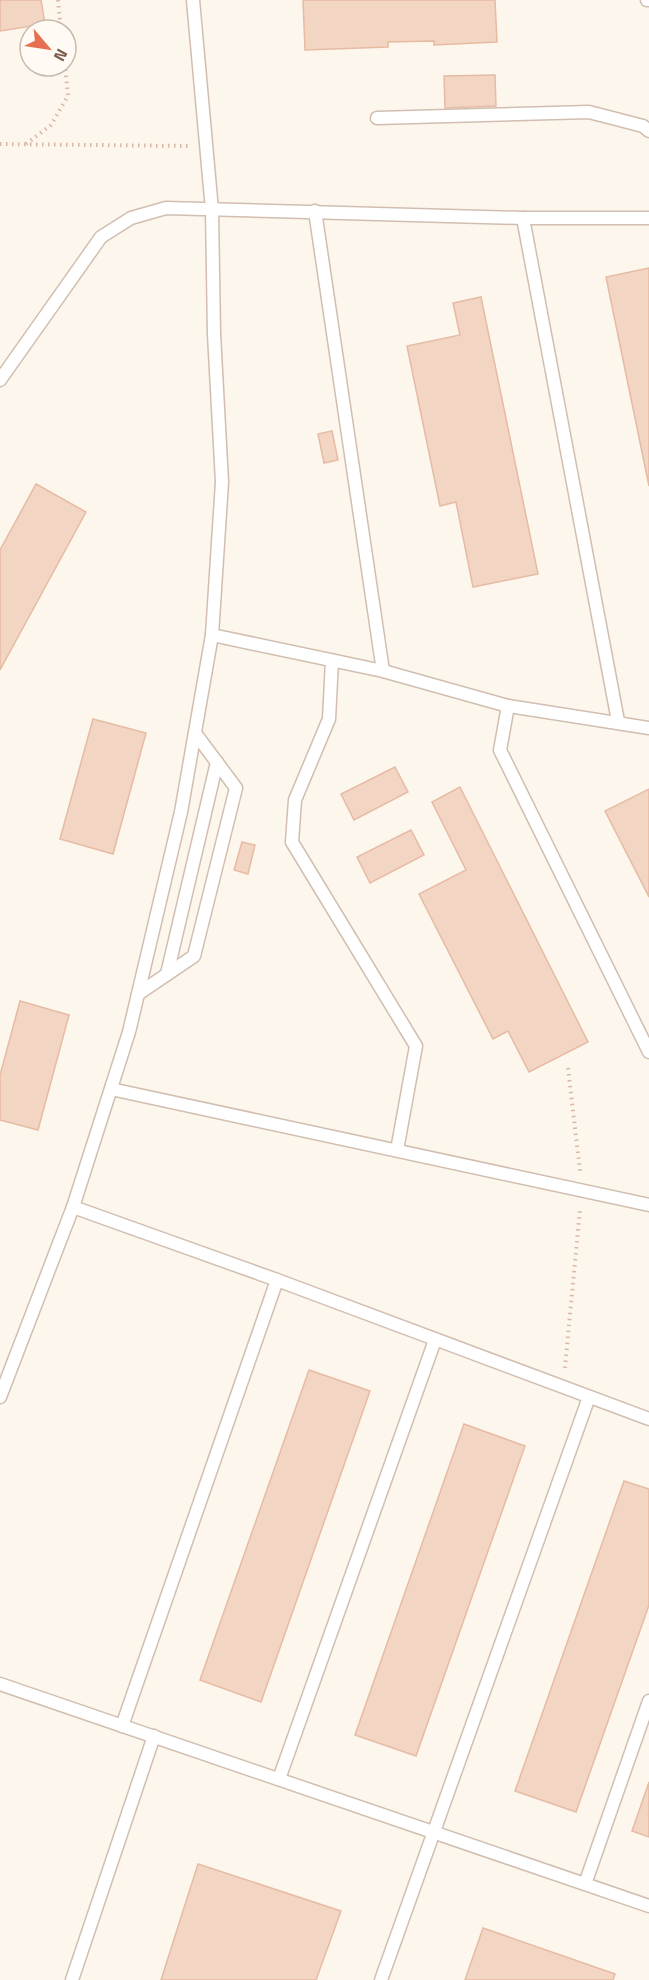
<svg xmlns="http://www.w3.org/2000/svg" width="649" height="1980" viewBox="0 0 649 1980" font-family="'Titillium Web',sans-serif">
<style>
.building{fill:#f3d5c3;stroke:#e6bba3;stroke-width:1.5}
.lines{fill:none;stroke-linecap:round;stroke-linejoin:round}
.service-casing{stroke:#d1beb0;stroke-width:15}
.path{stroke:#d9b8a5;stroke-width:4;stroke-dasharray:1.5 4.5;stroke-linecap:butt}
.service{stroke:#fff;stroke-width:12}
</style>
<rect width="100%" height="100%" fill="#fdf6ec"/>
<!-- building -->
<g class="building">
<polygon points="0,0 41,0 45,24 0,31"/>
<polygon points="303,0 495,0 497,42 434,45 434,41 388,42 388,47 305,50"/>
<polygon points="495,75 496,106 445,108 444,76"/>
<polygon points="649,268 649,486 606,277"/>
<polygon points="481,297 538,574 473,587 456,502 440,506 407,346 460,335 453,303"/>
<polygon points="332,431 338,460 324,463 318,434"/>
<polygon points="36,484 86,512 0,670 0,550"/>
<polygon points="93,719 146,733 113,854 60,839"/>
<polygon points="395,767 408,792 354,820 341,794"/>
<polygon points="460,787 588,1042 529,1072 508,1031 493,1039 419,894 466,870 432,802"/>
<polygon points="649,789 649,897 605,811"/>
<polygon points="411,830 424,855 370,883 357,857"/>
<polygon points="242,842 255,845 248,874 234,870"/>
<polygon points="20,1001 69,1015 38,1130 0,1120 0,1075"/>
<polygon points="309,1370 370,1391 261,1702 200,1680"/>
<polygon points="464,1424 525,1446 416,1756 355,1735"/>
<polygon points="624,1481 649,1489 649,1605 576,1812 515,1791"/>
<polygon points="649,1782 649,1837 632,1831"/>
<polygon points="198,1864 341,1911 316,1980 161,1980"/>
<polygon points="483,1928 615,1974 613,1980 465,1980"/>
</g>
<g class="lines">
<defs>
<g id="service">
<polyline points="647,0 649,0"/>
<polyline points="377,118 589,112 643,126 649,131"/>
<polyline points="315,211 383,671"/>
<polyline points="523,218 618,721"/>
<polyline points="0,380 101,237 131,218 166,208 523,218 649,218"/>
<polyline points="212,635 383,671 508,706 649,728"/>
<polyline points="332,661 329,719 295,800 292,842 416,1046 397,1150"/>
<polyline points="508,706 500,750 649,1052"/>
<polyline points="167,974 217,762"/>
<polyline points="138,994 194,956 236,788 195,733"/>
<polyline points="111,1089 649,1205"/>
<polyline points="73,1207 277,1280 649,1419"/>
<polyline points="0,1397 73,1207 129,1032 181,812 212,635 222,482 214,334 212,210 193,0"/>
<polyline points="0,1684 649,1906"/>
<polyline points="122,1726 277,1280"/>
<polyline points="279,1779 435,1340"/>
<polyline points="585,1884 649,1701"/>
<polyline points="72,1980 154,1736"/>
<polyline points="381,1980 589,1397"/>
</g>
</defs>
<!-- service casing -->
<use href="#service" class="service-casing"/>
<!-- path -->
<g class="path">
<polyline points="58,0 61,30"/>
<polyline points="0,144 188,146"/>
<polyline points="26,144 51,125 68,96 65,66"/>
<polyline points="568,1068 580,1171"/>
<polyline points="565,1368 580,1209"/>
</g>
<!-- service -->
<use href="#service" class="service"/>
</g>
<!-- north arrow -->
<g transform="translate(48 48) rotate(119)"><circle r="28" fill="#fffaf3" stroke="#cabbb1" stroke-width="1.5"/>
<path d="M0-4.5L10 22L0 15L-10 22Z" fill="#e76f51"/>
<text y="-9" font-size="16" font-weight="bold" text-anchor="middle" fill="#7a5c4d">N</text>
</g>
</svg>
